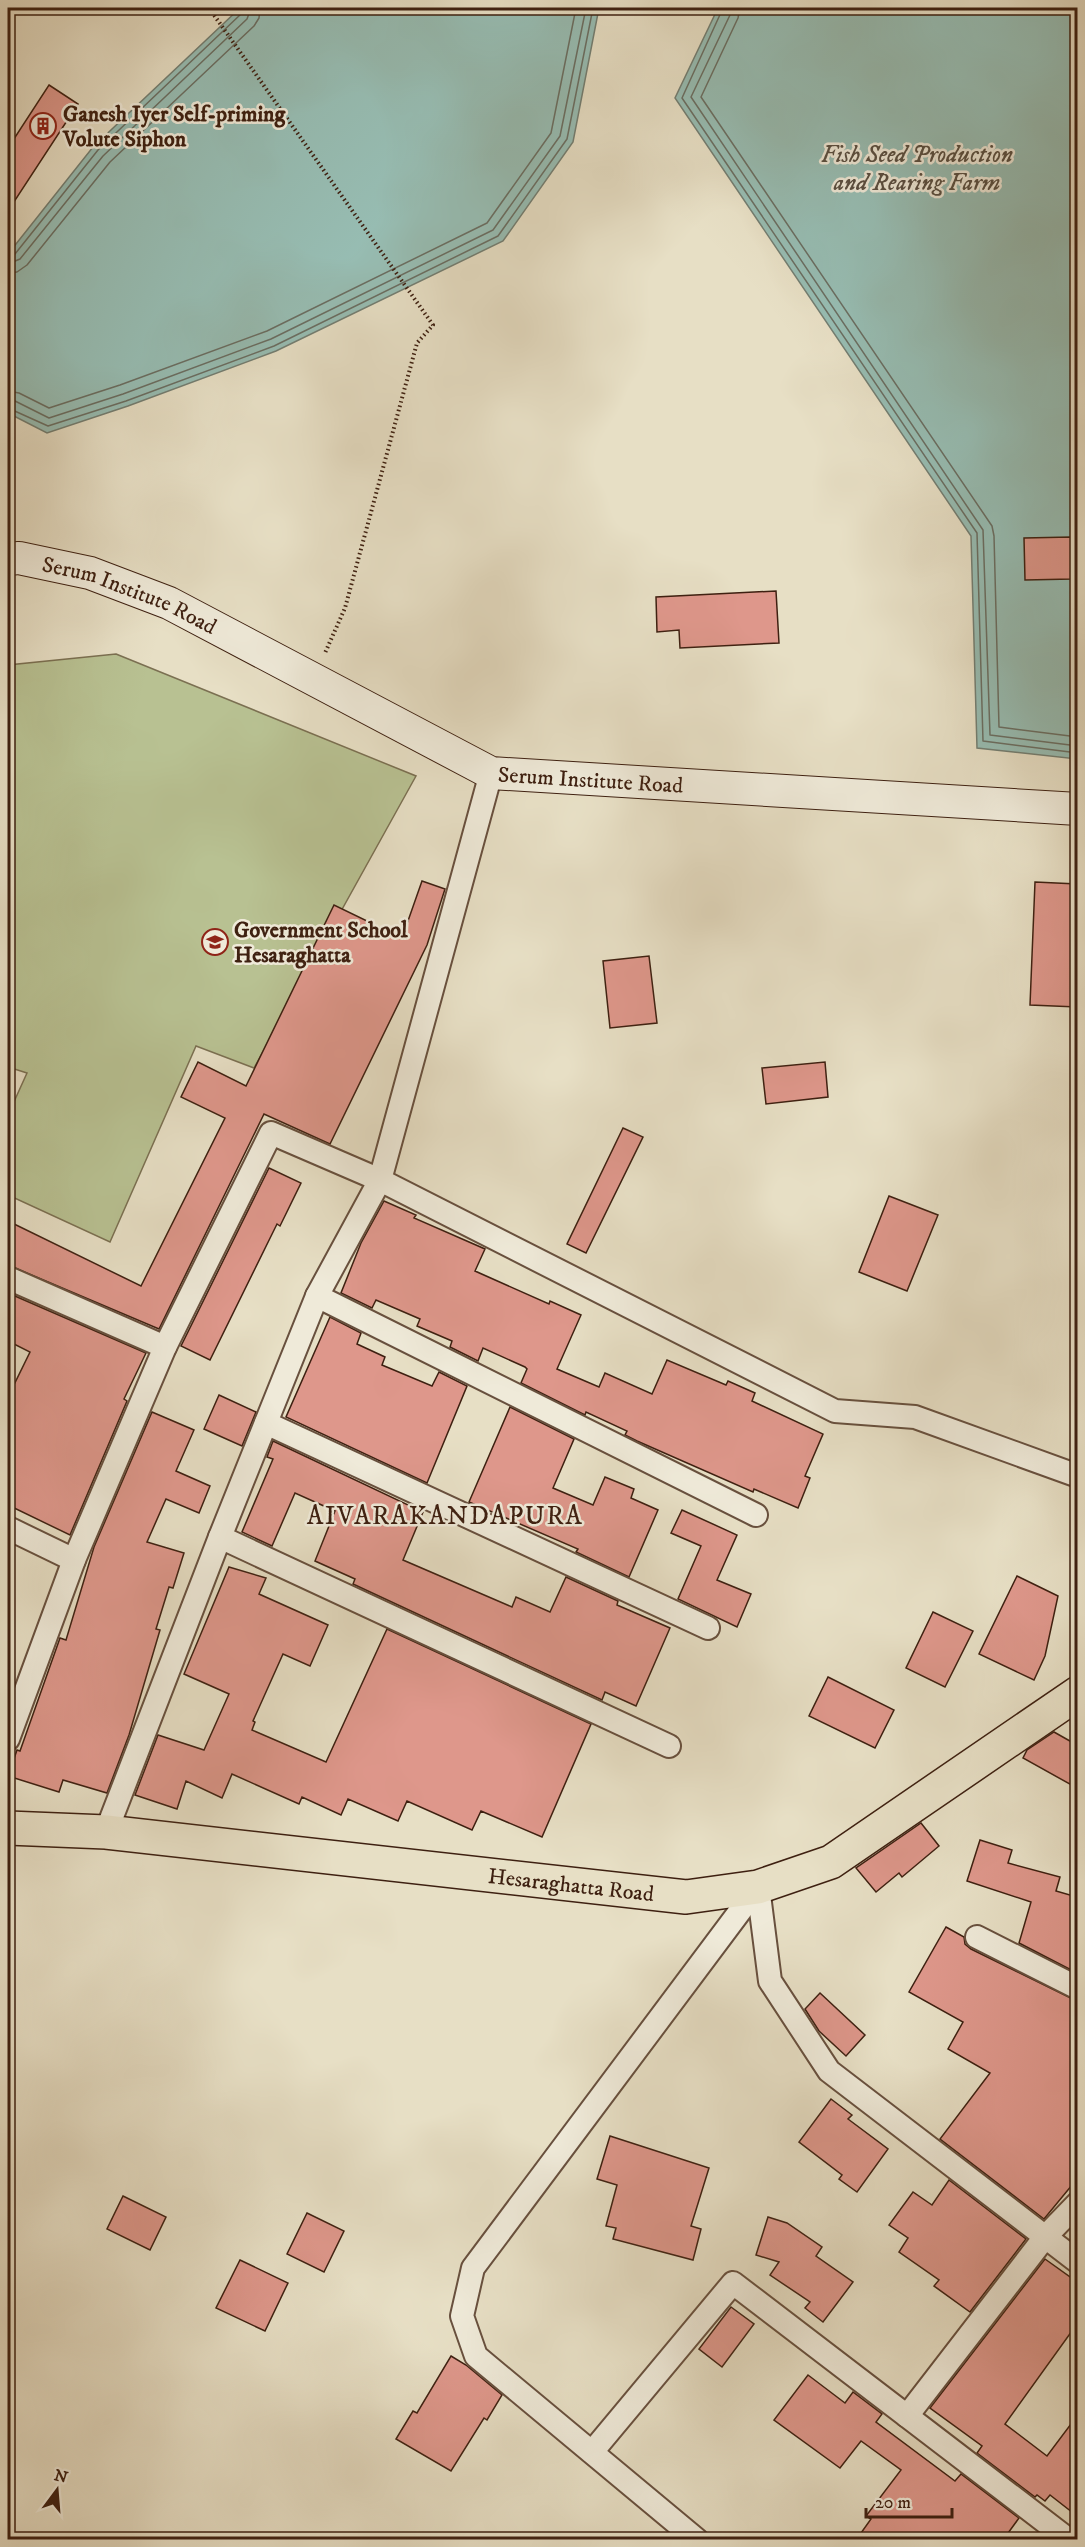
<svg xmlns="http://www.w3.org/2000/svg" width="1085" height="2547" viewBox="0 0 1085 2547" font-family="'IM FELL DW Pica',serif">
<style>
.green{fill:#b8c192;stroke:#7b7052;stroke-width:1.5}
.water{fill:#97bdb3;stroke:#737e72;stroke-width:1.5}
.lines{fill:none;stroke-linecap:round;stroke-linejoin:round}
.shore{stroke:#6a6e62;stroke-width:1.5}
.building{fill:#de978b;stroke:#3e2011;stroke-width:1.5}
.street-casing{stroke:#68503e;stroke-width:26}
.secondary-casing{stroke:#3e2011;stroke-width:34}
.primary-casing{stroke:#3e2011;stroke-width:36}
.path{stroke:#3e2011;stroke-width:4;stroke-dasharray:1.5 3;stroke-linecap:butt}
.street{stroke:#efead9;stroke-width:22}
.secondary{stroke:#efead9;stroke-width:32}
.primary{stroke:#e7dfc5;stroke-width:33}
.labels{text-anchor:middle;stroke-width:5;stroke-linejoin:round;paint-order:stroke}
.poi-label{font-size:22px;font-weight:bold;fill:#3e2011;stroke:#efead9;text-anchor:start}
.street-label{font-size:22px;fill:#3e2011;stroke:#efead9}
.water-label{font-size:24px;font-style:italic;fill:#594f42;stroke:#efead9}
.quarter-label{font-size:26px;letter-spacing:1.5px;fill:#3e2011;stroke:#efead9}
</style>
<rect width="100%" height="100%" fill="#e7dfc5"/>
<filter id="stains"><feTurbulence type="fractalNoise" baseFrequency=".00333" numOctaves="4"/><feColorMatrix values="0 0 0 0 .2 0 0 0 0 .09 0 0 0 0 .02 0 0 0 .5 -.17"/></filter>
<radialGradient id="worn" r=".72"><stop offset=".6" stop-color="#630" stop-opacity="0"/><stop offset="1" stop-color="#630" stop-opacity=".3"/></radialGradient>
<!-- green -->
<polygon class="green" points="116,654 416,776 254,1068 196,1046 110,1242 8,1195 8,1115 27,1073 8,1067 8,665"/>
<!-- water -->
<g class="water">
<polygon points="240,8 599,8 573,142 503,241 276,351 128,406 47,433 8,413 8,254 93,147"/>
<polygon points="718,8 1077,8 1077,759 977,748 971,536 675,98"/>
</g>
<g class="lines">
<!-- shore -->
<g class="shore">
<polyline points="723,8 682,98 977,533 983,741 1078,753"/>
<polyline points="731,8 730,15 691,97 983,530 990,735 1078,746"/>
<polyline points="740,8 738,18 701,97 992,526 994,536 999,727 1078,737"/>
<polyline points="8,257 15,254 98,150 241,14 244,8"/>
<polyline points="8,264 20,259 103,156 247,19 251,8"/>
<polyline points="8,273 17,272 27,265 110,162 254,26 259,18 260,8"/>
<polyline points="8,391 19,393 49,408 120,385 267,331 487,223 551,133 576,8"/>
<polyline points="8,400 15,401 49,418 123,394 271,339 493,230 560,136 586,8"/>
<polyline points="8,408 48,426 126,401 274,346 498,236 567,139 593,8"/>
</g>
</g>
<!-- building -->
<g class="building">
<polygon points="49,85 78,104 8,211 8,148"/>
<polygon points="1071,537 1072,579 1025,580 1024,538"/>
<polygon points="776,591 779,643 680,648 679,630 657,632 656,597"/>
<polygon points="422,881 445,889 427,945 330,1144 264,1114 159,1329 8,1265 8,1221 141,1286 225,1118 181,1097 198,1062 246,1086 334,905 402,938"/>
<polygon points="1035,882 1077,884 1077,1007 1030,1005"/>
<polygon points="649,956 657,1023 610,1028 603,961"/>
<polygon points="825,1062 828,1097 766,1104 762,1068"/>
<polygon points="623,1128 643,1137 586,1253 567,1244"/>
<polygon points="269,1168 301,1183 280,1226 277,1224 210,1360 181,1346"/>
<polygon points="889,1196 938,1215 907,1291 859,1272"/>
<polygon points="384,1201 416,1215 414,1218 485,1249 475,1271 549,1304 550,1301 581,1315 557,1369 599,1387 605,1373 652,1394 667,1360 726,1385 728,1381 755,1393 752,1401 823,1434 805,1476 810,1478 798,1508 754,1489 753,1492 637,1441 625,1435 627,1431 586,1412 585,1415 521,1383 527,1369 525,1367 483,1348 478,1361 450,1347 452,1341 417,1326 420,1319 376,1300 372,1308 341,1293 361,1243"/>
<polygon points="8,1293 146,1353 124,1399 127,1401 70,1535 8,1505 8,1397 30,1352 8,1341"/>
<polygon points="330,1317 361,1333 357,1344 385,1357 382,1365 432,1386 439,1372 467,1386 427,1483 286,1417"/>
<polygon points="219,1395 256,1412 242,1446 204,1429"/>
<polygon points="510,1407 574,1439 553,1488 593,1505 605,1477 634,1489 631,1498 658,1510 629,1577 576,1552 578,1549 469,1502"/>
<polygon points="152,1412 194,1430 176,1471 210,1486 199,1513 166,1499 147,1542 184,1553 173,1588 169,1587 156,1629 160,1630 129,1735 107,1793 63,1780 59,1792 8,1776 17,1750 20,1751 60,1638 66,1640 94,1547"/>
<polygon points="273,1441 423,1512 403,1560 512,1607 516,1597 550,1612 566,1577 618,1601 617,1605 670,1628 636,1706 605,1692 602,1700 353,1584 355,1579 315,1561 335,1511 295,1493 272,1546 242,1532 273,1459 267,1457"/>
<polygon points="682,1510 737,1535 717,1580 751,1594 737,1627 678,1599 701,1546 671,1533"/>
<polygon points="229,1567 266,1578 259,1594 328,1625 310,1666 283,1654 253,1721 255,1722 252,1730 326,1762 387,1629 591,1724 542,1837 481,1811 472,1830 407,1801 398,1821 348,1799 341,1815 302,1797 299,1804 232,1774 222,1798 186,1781 177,1809 135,1795 158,1735 204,1750 229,1694 184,1674"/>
<polygon points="1017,1576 1058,1596 1045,1656 1034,1680 979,1654"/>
<polygon points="933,1612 973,1631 945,1687 906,1668"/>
<polygon points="828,1677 894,1710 875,1748 809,1716"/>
<polygon points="1054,1732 1077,1745 1077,1788 1023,1758 1027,1750"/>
<polygon points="921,1823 939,1846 902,1877 899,1873 876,1892 856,1868"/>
<polygon points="980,1840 1012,1850 1008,1863 1060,1877 1056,1891 1077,1897 1077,1973 1019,1943 1031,1902 967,1881"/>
<polygon points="946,1927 964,1937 965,1944 971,1949 1077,2001 1077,2179 1044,2219 940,2139 990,2073 948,2049 963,2022 909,1992"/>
<polygon points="820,1993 865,2035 846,2056 819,2031 805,2009"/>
<polygon points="831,2099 852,2115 848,2119 888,2149 857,2192 839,2179 842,2175 799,2142"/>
<polygon points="610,2136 709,2168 691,2226 701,2229 693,2260 613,2239 616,2228 606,2226 617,2185 597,2179"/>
<polygon points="949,2180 1026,2239 970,2312 934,2286 939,2280 899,2252 908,2238 889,2225 913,2192 932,2205"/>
<polygon points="123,2196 166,2217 150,2250 107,2229"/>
<polygon points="307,2213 344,2231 324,2272 287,2254"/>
<polygon points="768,2217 787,2223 822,2247 816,2256 853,2282 823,2322 805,2308 810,2302 770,2275 779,2262 756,2255"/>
<polygon points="1045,2259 1077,2282 1077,2324 1005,2424 1047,2456 1077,2416 1077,2516 1050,2495 1045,2501 1037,2495 1035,2497 977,2453 982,2446 930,2408"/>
<polygon points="240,2260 288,2283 265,2331 216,2308"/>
<polygon points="731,2307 754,2324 722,2367 699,2349"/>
<polygon points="451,2356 466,2365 502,2395 487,2420 484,2418 451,2471 396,2439 413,2411 417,2413"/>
<polygon points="808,2375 845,2403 853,2392 882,2414 876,2422 955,2481 961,2474 1019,2518 1003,2540 856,2540 871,2519 866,2516 901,2470 861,2441 840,2468 774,2420"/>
</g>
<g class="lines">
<defs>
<g id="street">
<polyline points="8,1278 165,1347"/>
<polyline points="317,1296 756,1515"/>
<polyline points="266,1423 708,1628"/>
<polyline points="8,1528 74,1560"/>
<polyline points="220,1537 669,1746"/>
<polyline points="8,1739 74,1560 165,1347 271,1133 380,1180 835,1411 915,1417 1078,1476"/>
<polyline points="106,1832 220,1537 317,1296 380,1180 491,773"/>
<polyline points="758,1887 770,1981 829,2071 1078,2262"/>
<polyline points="977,1937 1078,1988"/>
<polyline points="907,2416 1045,2237 1078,2203"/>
<polyline points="592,2452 733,2283 1069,2540"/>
<polyline points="697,2540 476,2356 462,2316 473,2268 758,1887"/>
</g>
<g id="secondary">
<path id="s1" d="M8,559L19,558L90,573L169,603L491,773L1078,809"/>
</g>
<g id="primary">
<path id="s2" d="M8,1828L106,1832L686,1897L758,1887L831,1862L1078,1693"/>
</g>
</defs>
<!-- street casing -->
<use href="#street" class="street-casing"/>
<!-- secondary casing -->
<use href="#secondary" class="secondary-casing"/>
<!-- primary casing -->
<use href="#primary" class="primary-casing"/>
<!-- path -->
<polyline class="path" points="209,8 433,325 417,343 345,608 325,653"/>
<!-- street -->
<use href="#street" class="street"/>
<!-- secondary -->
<use href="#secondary" class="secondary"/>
<!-- primary -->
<use href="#primary" class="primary"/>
</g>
<!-- icons -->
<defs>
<symbol id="building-ring" viewBox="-11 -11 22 22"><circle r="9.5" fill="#efead9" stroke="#8f2418" stroke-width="1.5"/><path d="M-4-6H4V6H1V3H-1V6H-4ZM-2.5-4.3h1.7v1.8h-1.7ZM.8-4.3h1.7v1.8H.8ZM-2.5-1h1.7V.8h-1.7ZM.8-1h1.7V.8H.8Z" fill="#8f2418"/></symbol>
<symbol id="school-ring" viewBox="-11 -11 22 22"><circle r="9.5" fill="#efead9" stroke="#8f2418" stroke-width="1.5"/><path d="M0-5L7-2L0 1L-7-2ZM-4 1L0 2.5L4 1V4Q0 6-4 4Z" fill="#8f2418"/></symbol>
</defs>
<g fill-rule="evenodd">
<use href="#building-ring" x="28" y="111" width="30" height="30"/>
<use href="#school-ring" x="200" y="927" width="30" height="30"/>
</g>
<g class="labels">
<!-- poi labels -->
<g class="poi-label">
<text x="63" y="121">Ganesh Iyer Self-priming<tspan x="63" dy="25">Volute Siphon</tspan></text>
<text x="234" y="937">Government School<tspan x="234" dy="25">Hesaraghatta</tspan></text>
</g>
<!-- street labels -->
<g class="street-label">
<text dy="8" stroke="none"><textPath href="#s1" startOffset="128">Serum Institute Road</textPath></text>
<text dy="8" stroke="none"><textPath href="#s1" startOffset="632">Serum Institute Road</textPath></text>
<text dy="8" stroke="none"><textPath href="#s2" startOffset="566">Hesaraghatta Road</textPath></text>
</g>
<!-- water labels -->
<g class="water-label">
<text x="917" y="162">Fish Seed Production<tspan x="917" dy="28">and Rearing Farm</tspan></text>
</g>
<!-- quarter labels -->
<g class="quarter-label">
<text x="445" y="1524">AIVARAKANDAPURA</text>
</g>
</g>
<!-- margin -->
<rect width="1085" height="2547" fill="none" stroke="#e7dfc5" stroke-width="30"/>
<rect x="9" y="9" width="1067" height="2529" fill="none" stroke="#3e2011" stroke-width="3"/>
<rect x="15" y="15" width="1055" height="2517" fill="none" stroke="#3e2011" stroke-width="1.5"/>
<!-- north arrow -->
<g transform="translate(57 2490) rotate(16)" stroke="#efead9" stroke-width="4.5" paint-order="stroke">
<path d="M0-4.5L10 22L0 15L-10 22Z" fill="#3e2011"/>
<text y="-9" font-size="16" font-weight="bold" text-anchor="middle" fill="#3e2011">N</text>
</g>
<!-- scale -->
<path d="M866 2508v9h86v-9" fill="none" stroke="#3e2011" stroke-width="3"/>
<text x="875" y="2508" font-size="18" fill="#3e2011" stroke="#efead9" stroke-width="4.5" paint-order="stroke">20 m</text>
<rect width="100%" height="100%" filter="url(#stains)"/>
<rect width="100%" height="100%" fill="url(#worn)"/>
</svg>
